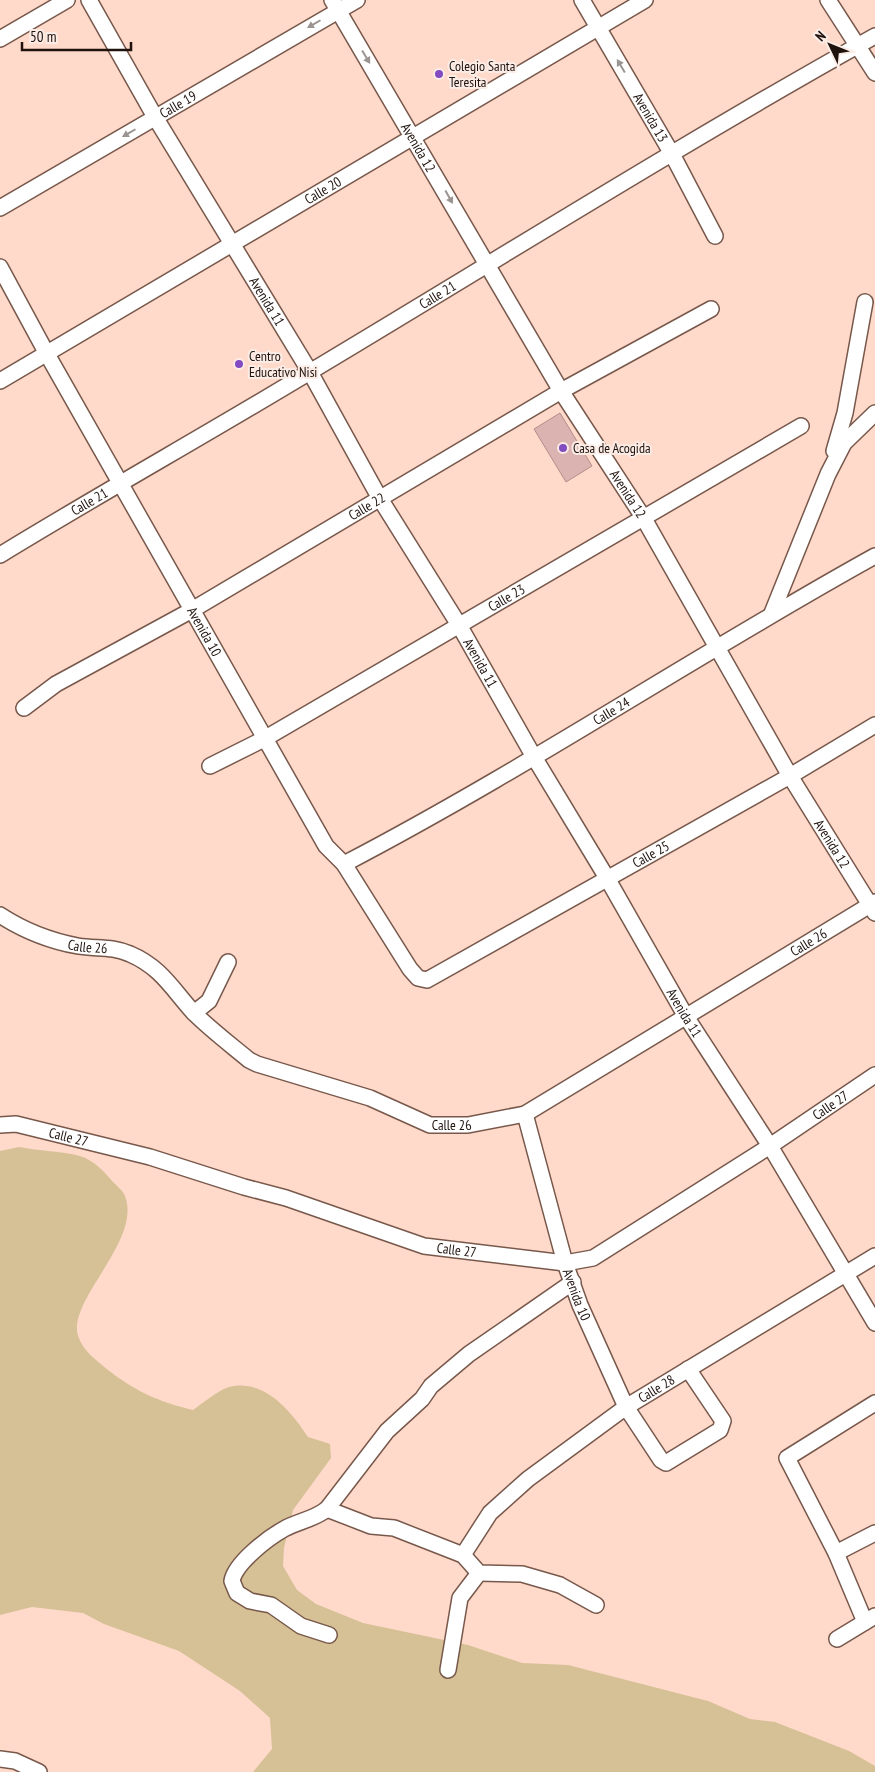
<svg xmlns="http://www.w3.org/2000/svg" width="875" height="1772" viewBox="0 0 875 1772" font-family="'PT Sans Narrow',sans-serif">
<style>
.green{fill:#d6c095}
.building{fill:#dbb3b0;stroke:#b48e8b}
.lines{fill:none;stroke-linecap:round;stroke-linejoin:round}
.minor-casing{stroke:#77584b;stroke-width:18}
.minor{stroke:#fff;stroke-width:15}
.oneway{fill:#9a9492}
.poi-dot{fill:#834bc1;stroke:#fbece6;stroke-width:2}
.labels{text-anchor:middle;stroke-width:4;stroke-linejoin:round;paint-order:stroke}
.poi-label{font-size:14px;fill:#1f120d;stroke:#fbece6;text-anchor:start}
.street-label{font-size:14px;fill:#1f120d;stroke:#fbece6}
</style>
<rect width="100%" height="100%" fill="#ffd9ca"/>
<!-- green -->
<path class="green" d="M19,1147C39,1151 61,1151 80,1156C93,1160 104,1171 112,1181C116,1185 123,1191 125,1196C142,1241 67,1300 78,1336C83,1351 96,1360 108,1370C135,1391 159,1402 193,1410C203,1403 217,1391 229,1387C264,1378 291,1411 308,1437L330,1444L331,1458L293,1510L284,1548L283,1566L297,1590L316,1604L363,1623L468,1645L522,1663L568,1665L708,1701L750,1719L775,1722L849,1751L875,1766V1772H253L272,1749L270,1718L240,1691L179,1651L104,1624L83,1613L32,1607L0,1615V1151Z"/>
<!-- building -->
<polygon class="building" points="560,413 592,466 566,482 534,429"/>
<g class="lines">
<defs>
<g id="minor">
<path id="s1" d="M89,0L155,117L310,372L379,497L459,625L534,757L607,878L685,1015L770,1146L875,1323"/>
<path id="s2" d="M332,0L561,391L643,517L790,776L875,913"/>
<path id="s3" d="M582,0L672,154L715,236"/>
<polyline points="828,0 875,73"/>
<polyline points="0,39 67,0"/>
<path id="s4" d="M0,208L357,0"/>
<path id="s5" d="M0,267L47,354L326,846L344,864L410,969L418,978L427,980L790,776L875,725"/>
<path id="s6" d="M0,381L645,0"/>
<polyline points="834,451 845,413 865,302"/>
<path id="s7" d="M0,555C103,492 209,433 313,370C500,258 685,142 875,36"/>
<polyline points="772,613 828,474 844,443 875,413"/>
<path id="s8" d="M24,708L56,684L192,610L561,391L711,309"/>
<path id="s9" d="M210,766L264,739L801,426"/>
<path id="s10" d="M344,864C526,769 696,655 875,556"/>
<path id="s11" d="M0,915C23,930 51,941 78,946C96,949 113,946 130,954C161,967 173,990 194,1013C211,1030 231,1045 249,1060L257,1064L370,1098L430,1125H468L525,1114L875,902"/>
<polyline points="194,1013 209,1001 228,962"/>
<path id="s12" d="M525,1114L565,1263L580,1305L626,1407L661,1460L666,1463L720,1430L723,1421L688,1369"/>
<path id="s13" d="M0,1125L16,1124L150,1157L244,1187L286,1198L424,1246L565,1263L593,1258L770,1146L875,1075"/>
<polyline points="327,1509 371,1526 394,1528 463,1555 479,1573 522,1574 560,1585 596,1605"/>
<polyline points="836,1553 875,1533"/>
<path id="s14" d="M463,1555L490,1513L528,1479L626,1407L875,1256"/>
<polyline points="865,1622 836,1553 787,1458 875,1403"/>
<path d="M329,1635L301,1626L271,1605L250,1601L237,1593L232,1581C235,1563 268,1538 284,1529C298,1521 313,1520 327,1509L387,1431L422,1399L431,1386L469,1354L573,1282"/>
<polyline points="837,1639 875,1616"/>
<polyline points="448,1670 460,1598 479,1573"/>
<polyline points="0,1759 15,1761 39,1772"/>
</g>
</defs>
<!-- minor casing -->
<use href="#minor" class="minor-casing"/>
<!-- minor -->
<use href="#minor" class="minor"/>
</g>
<!-- one-way arrows -->
<defs><path id="oneway-solid" d="M-6-.8H1V-3.2L6.5 0L1 3.2V.8H-6Z" transform="scale(1.25)"/></defs>
<g class="oneway">
<use href="#oneway-solid" transform="translate(314 24) rotate(150)"/>
<use href="#oneway-solid" transform="translate(366 57) rotate(59)"/>
<use href="#oneway-solid" transform="translate(621 66) rotate(-121)"/>
<use href="#oneway-solid" transform="translate(129 133) rotate(150)"/>
<use href="#oneway-solid" transform="translate(449 197) rotate(61)"/>
</g>
<!-- markers -->
<g class="poi-dot">
<circle cx="439" cy="74" r="5"/>
<circle cx="239" cy="364" r="5"/>
<circle cx="563" cy="448" r="5"/>
</g>
<g class="labels">
<!-- poi labels -->
<g class="poi-label">
<text x="449" y="71">Colegio Santa<tspan x="449" dy="16">Teresita</tspan></text>
<text x="249" y="361">Centro<tspan x="249" dy="16">Educativo Nisi</tspan></text>
<text x="573" y="453">Casa de Acogida</text>
</g>
<!-- street labels -->
<g class="street-label">
<text dy="5" stroke="none"><textPath href="#s4" startOffset="206">Calle 19</textPath></text>
<text dy="5" stroke="none"><textPath href="#s3" startOffset="136">Avenida 13</textPath></text>
<text dy="5" stroke="none"><textPath href="#s2" startOffset="171">Avenida 12</textPath></text>
<text dy="5" stroke="none"><textPath href="#s6" startOffset="375">Calle 20</textPath></text>
<text dy="5" stroke="none"><textPath href="#s7" startOffset="509">Calle 21</textPath></text>
<text dy="5" stroke="none"><textPath href="#s1" startOffset="350">Avenida 11</textPath></text>
<text dy="5" stroke="none"><textPath href="#s2" startOffset="576">Avenida 12</textPath></text>
<text dy="5" stroke="none"><textPath href="#s7" startOffset="104">Calle 21</textPath></text>
<text dy="5" stroke="none"><textPath href="#s8" startOffset="398">Calle 22</textPath></text>
<text dy="5" stroke="none"><textPath href="#s9" startOffset="341">Calle 23</textPath></text>
<text dy="5" stroke="none"><textPath href="#s5" startOffset="418">Avenida 10</textPath></text>
<text dy="5" stroke="none"><textPath href="#s1" startOffset="770">Avenida 11</textPath></text>
<text dy="5" stroke="none"><textPath href="#s10" startOffset="308">Calle 24</textPath></text>
<text dy="5" stroke="none"><textPath href="#s2" startOffset="981">Avenida 12</textPath></text>
<text dy="5" stroke="none"><textPath href="#s5" startOffset="1092">Calle 25</textPath></text>
<text dy="5" stroke="none"><textPath href="#s11" startOffset="918">Calle 26</textPath></text>
<text dy="5" stroke="none"><textPath href="#s11" startOffset="94">Calle 26</textPath></text>
<text dy="5" stroke="none"><textPath href="#s1" startOffset="1175">Avenida 11</textPath></text>
<text dy="5" stroke="none"><textPath href="#s13" startOffset="895">Calle 27</textPath></text>
<text dy="5" stroke="none"><textPath href="#s11" startOffset="512">Calle 26</textPath></text>
<text dy="5" stroke="none"><textPath href="#s13" startOffset="70">Calle 27</textPath></text>
<text dy="5" stroke="none"><textPath href="#s13" startOffset="475">Calle 27</textPath></text>
<text dy="5" stroke="none"><textPath href="#s12" startOffset="188">Avenida 10</textPath></text>
<text dy="5" stroke="none"><textPath href="#s14" startOffset="258">Calle 28</textPath></text>
</g>
</g>
<!-- north arrow -->
<g transform="translate(830 45) rotate(313)" stroke="#fbece6" stroke-width="4" paint-order="stroke">
<path d="M0-4L9 19L0 12L-9 19Z" fill="#1f120d"/>
<text y="-8" font-size="14" font-weight="bold" text-anchor="middle" fill="#1f120d">N</text>
</g>
<!-- scale -->
<path d="M22 42v8h109v-8" fill="none" stroke="#1f120d" stroke-width="2.5"/>
<text x="30" y="42" font-size="15" fill="#1f120d" stroke="#fbece6" stroke-width="4" paint-order="stroke">50 m</text>
</svg>
